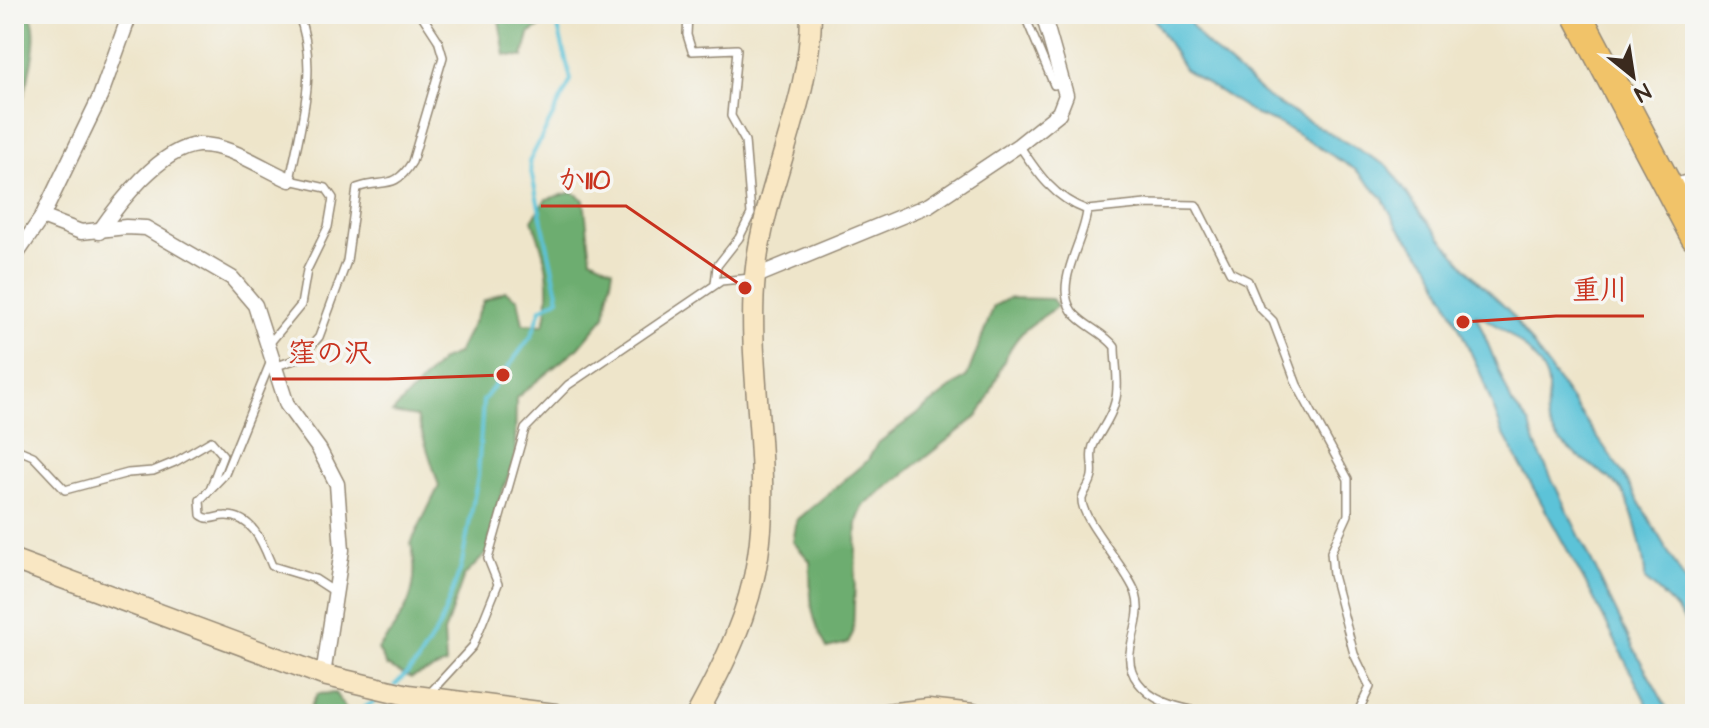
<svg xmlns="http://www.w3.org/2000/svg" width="1709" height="728" viewBox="0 0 1709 728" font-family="'Architects Daughter','Klee One',sans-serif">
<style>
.forest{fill:#6dad6f;stroke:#546c46;stroke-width:2}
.water{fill:#5bc3d8;stroke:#4b767b;stroke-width:2}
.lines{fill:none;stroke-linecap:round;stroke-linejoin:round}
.stream{stroke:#5bc3d8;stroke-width:4}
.lane-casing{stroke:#948874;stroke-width:10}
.street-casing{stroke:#948874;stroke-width:17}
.secondary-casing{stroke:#948874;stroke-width:23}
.highway-casing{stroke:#948874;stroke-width:31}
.lane{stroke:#fff;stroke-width:7}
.street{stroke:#fff;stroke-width:14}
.secondary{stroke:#f9e7c3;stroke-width:20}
.highway{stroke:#f1c369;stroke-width:28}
.leader{fill:none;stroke:#c8321e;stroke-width:3}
.callout-dot{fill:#c8321e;stroke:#f6f6f2;stroke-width:3}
.callout-label{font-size:28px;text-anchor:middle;font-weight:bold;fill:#c8321e;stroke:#f6f6f2;stroke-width:7;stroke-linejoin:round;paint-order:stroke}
</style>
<rect width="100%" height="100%" fill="#f6f6f2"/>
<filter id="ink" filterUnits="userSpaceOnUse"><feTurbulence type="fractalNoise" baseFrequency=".0125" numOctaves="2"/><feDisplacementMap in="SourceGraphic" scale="16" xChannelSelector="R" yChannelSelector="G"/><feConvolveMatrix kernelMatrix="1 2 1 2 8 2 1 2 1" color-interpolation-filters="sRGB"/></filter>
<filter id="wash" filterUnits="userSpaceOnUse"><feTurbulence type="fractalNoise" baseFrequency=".006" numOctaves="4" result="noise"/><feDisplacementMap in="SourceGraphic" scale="32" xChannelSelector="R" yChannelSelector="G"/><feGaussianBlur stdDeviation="1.8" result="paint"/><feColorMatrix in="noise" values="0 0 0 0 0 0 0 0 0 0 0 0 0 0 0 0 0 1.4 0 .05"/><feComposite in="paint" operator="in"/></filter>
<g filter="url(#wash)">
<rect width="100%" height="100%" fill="#eee5ca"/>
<!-- forest -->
<g class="forest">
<path d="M14,14H30C44,38 21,102 14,130Z"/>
<polygon points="498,14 560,14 529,34 523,57 505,55"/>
<path d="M573,192L584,200L591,258L613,269L605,316L579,347L516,398L515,457L496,509L487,553L464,576L444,633L446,664L411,678L387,666L378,649C406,614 422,589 411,543L439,486L417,417L392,413L442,360L457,354L484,301L505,291L518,299L523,324L544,325C553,285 547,258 532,220L546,199Z"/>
<path d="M1009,298L1052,299L1057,306C1047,315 1031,323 1022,333C1000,356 996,390 978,416L863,506L857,522L853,633L848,643L827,648C808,613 811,599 810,561L793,542L797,520L868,460L877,444L967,376L994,306Z"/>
<polygon points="335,693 347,711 344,714 307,714 317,694"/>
</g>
<!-- water -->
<path class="water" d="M1151,14H1184L1203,41L1270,99L1389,167L1421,214L1475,278L1509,311L1621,471L1695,598V647C1690,619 1667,598 1645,580C1646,562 1632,501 1619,487C1599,466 1558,451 1548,422C1544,411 1549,396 1548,385C1545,359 1499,322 1476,315L1512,403L1530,424L1535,444L1633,647L1670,714H1652L1591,593L1502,431L1479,370L1430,265L1398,227L1382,197L1356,170L1280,124L1257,115L1184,69Z"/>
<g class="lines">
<!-- stream -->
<g class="stream">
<polyline points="395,685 417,663 440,625 461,568 478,476 483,401 532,335 541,309 559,298 529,162 571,80 558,27 559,14"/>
<polyline points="354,714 383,696"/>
</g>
</g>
</g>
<g filter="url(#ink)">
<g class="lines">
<defs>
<g id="lane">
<polyline points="688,14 687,35 692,51 737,49 731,116 745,141 751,214 739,238 717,266 715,284"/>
<polyline points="1024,14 1054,85 1062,83"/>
<path d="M1019,145C1038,174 1054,198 1087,210C1085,240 1053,283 1072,311C1083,326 1104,332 1115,347C1115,364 1120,386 1115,402C1111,419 1100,431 1093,446C1089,457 1094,466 1092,476C1091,484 1084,491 1082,499C1080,519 1128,569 1136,594C1146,626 1116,653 1138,682C1155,705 1181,707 1208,714"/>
<polyline points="1087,210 1146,204 1196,205 1230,272 1248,281 1259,307 1273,321 1297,385 1348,479 1348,515 1331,552 1333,575 1354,654 1370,687 1357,714"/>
<path d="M269,344L301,305L307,270L328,227L333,198L326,188L290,180C300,128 320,66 298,14"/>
<path d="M271,361L225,474L200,500L201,515C210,522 215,516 225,516C253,515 263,544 272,566L315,579L335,592"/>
<path d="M274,367L300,358L319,337L347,261L357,188C382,178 394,192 412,162L443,57L438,40L421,14"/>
<polyline points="14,448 33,456 65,490 128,473 153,471 175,462 211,441 223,455 210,489"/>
<polyline points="428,695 473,646 498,584 488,559 525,429 568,385 721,281 751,278"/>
</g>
<g id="street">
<polyline points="1669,188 1695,180"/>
<polyline points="42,217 81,232 126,227 146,228 232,278 255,305 287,405 319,449 337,484 342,550 323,675"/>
<path d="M99,232C118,204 161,148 198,145C227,143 264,169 290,180"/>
<polyline points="14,258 42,217 100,97 130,14"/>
<polyline points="754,277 929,205 1019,145 1059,113 1066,95 1043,14"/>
<polyline points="411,714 426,697"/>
</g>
<g id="secondary">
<polyline points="14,560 323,675 408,695 555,714"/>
<path d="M697,714C725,663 749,614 758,556C772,466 746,366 755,276C763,187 811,104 811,14"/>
<polyline points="887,714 928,709 973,714"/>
</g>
<polyline id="highway" points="1577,14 1695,237"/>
</defs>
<!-- lane casing -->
<use href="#lane" class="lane-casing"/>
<!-- street casing -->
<use href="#street" class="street-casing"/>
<!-- secondary casing -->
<use href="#secondary" class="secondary-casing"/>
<!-- highway casing -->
<use href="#highway" class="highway-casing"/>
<!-- lane -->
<use href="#lane" class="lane"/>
<!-- street -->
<use href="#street" class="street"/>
<!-- secondary -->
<use href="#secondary" class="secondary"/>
<!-- highway -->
<use href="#highway" class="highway"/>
</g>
</g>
<!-- callouts -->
<path class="leader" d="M745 288L626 206H541M1463 322L1556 316H1644M503 375L388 379H272"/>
<g class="callout-dot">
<circle cx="745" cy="288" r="8"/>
<circle cx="1463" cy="322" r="8"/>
<circle cx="503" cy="375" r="8"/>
</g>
<g class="callout-label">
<text x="584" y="189">か110</text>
<text x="1600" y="299">重川</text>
<text x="330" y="362">窪の沢</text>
</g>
<!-- margin -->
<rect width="1709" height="728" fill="none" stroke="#f6f6f2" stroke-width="48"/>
<!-- north arrow -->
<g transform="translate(1633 76) rotate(150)" stroke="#f6f6f2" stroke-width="6" paint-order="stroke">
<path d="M0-6L14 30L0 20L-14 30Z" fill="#3b2a1e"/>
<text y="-12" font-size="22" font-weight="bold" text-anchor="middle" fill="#3b2a1e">N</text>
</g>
</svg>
